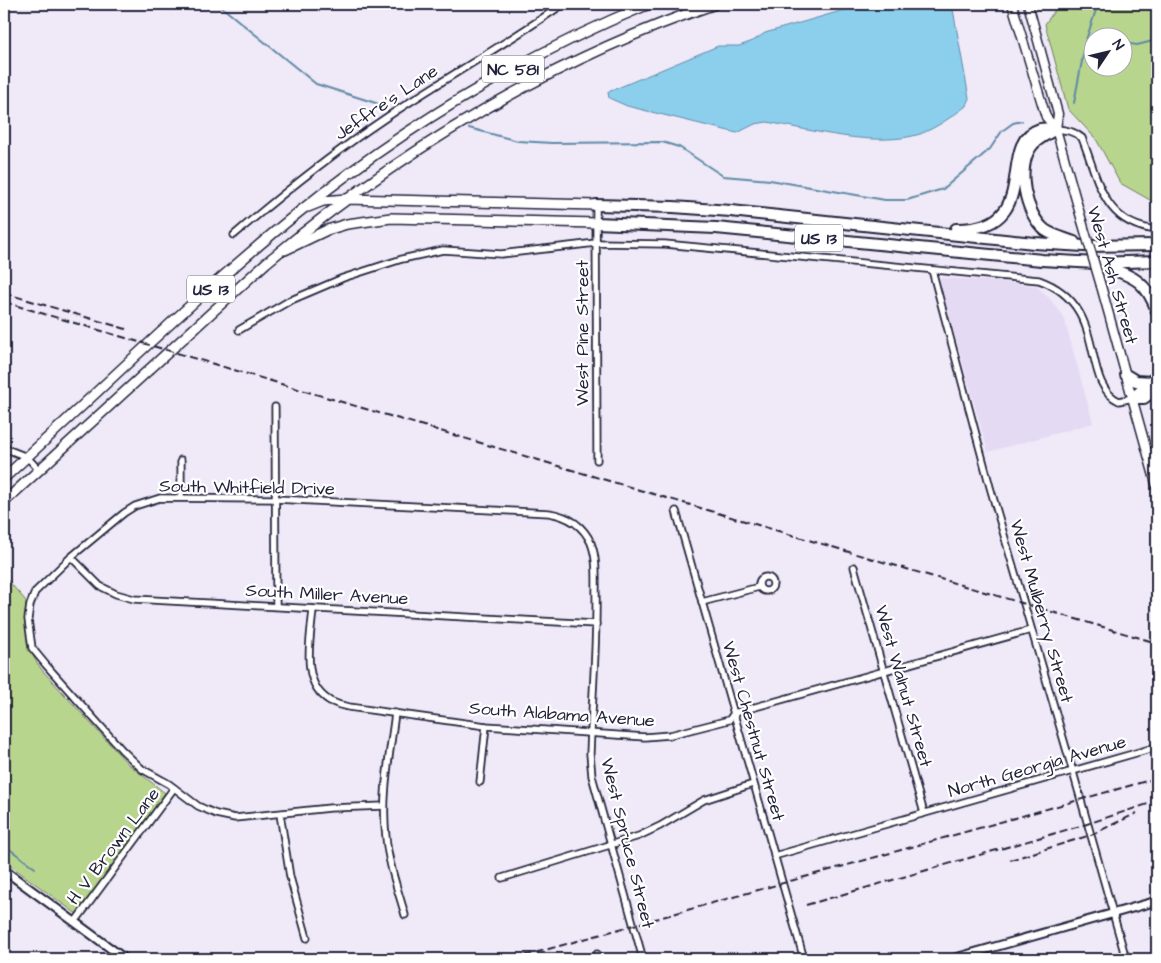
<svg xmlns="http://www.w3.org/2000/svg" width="1161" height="963" viewBox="0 0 1161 963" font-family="'Architects Daughter',sans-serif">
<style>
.built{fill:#e4daf3}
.green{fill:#b8d58d;stroke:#6d7c64;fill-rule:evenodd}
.water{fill:#8bcfed;stroke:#618aa6}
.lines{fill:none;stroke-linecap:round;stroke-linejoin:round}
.stream{stroke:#618aa6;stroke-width:2}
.minor-casing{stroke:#22223b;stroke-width:9}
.tertiary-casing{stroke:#22223b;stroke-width:11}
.secondary-casing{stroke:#22223b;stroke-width:11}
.primary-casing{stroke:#22223b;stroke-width:12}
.trunk-casing{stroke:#22223b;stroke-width:12}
.motorway-casing{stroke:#22223b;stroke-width:14}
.minor{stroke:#fff;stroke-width:5.5}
.tertiary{stroke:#fff;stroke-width:7}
.secondary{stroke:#fff;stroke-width:8}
.primary{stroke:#fff;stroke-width:9}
.trunk{stroke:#fff;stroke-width:9}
.motorway{stroke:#fff;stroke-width:10}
.rail{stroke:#22223b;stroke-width:2;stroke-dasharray:8 4;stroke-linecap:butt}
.secondary-bridge-casing{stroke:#22223b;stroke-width:11;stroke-linecap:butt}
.secondary-bridge{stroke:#fff;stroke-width:8}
.labels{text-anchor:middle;stroke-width:4.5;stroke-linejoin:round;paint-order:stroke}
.shield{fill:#fff;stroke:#646476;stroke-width:1}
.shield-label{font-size:16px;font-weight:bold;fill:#22223b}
.street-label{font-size:18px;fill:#22223b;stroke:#fff}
</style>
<rect width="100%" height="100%" fill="#efe9f8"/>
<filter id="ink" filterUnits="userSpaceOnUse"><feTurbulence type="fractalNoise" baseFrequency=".02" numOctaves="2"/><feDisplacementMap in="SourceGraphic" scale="10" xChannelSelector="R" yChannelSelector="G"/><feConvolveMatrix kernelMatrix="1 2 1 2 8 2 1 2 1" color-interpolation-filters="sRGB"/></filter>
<g filter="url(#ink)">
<!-- built -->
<polygon class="built" points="939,278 1003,282 1036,286 1050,299 1064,318 1093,423 988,452"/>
<!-- green -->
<g class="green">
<path d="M1057,4H1157V204L1120,183L1096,139L1068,109L1045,24L1057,7ZM1094,38H1124V68H1094Z"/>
<path d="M4,576L26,601C25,630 24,646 42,670L127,763L165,793L78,915L4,861Z"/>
</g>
<!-- water -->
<path class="water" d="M865,4H952L969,98L966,106C953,116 936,128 920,134C877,148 811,130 767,122L755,124L737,133L627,106L609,98L608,92L718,46H739L753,41L765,33Z"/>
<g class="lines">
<!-- stream -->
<g class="stream">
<polyline points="218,4 316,84 385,106"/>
<polyline points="1086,40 1094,38"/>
<polyline points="1124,43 1137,45 1157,40"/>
<polyline points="1074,103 1086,40 1098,4"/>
<polyline points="469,128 518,141 552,143 662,142 679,147 723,176 770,180 885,200 907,200 943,189 990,149 1002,131 1013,123 1022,121"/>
<polyline points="4,845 35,868"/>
</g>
<defs>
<g id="minor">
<path d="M1056,129C1066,130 1074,131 1082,138C1099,180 1102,224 1157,230"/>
<polyline points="596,205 597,460"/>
<path d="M234,235C282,194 332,154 384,119C443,79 505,45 563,4"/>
<polyline points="932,270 990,487 1073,772 1126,959"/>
<path d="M239,330L289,301L343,278L402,259L443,250L501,254L596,243L665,244L1039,280C1110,305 1079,383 1119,401L1133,398"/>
<polyline points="275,407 276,606"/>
<polyline points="4,448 27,457 39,470"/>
<polyline points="181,460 181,497"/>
<polyline points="676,511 804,959"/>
<polyline points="71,557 100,586 116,594 134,599 596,624"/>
<polyline points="854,567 924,813"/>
<circle cx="766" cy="584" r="7"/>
<polyline points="702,602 759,587"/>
<path d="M313,609C311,638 299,683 330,701C336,704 343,706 349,707L486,726L645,737L670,735L729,720L734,713L1031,630"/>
<path d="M395,713C390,754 381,796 386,837C388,863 398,890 405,915"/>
<polyline points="480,782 486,726"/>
<path d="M384,806L330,808L235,818L216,814L198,806L169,784L142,769L122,750L46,665L32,648L28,619L30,605L35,592L71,557L124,513L135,506L160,498L275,499L549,513C568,516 583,525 591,543C597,558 596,576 596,593C597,646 592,700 590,754L592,776L643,959"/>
<polyline points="280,814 290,877 307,938"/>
<polyline points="774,856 1157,747"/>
<polyline points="502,878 639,836 660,826 704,800 753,784"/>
<polyline points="75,922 174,788"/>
<polyline points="597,959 597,954"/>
</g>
<g id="tertiary">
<polyline points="4,870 125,959"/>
<polyline points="952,959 1157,901"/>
</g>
<g id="secondary">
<polyline points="1012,4 1046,117 1056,129"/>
<polyline points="1028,4 1058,114 1056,129 1082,221"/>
<polyline points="1101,286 1157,487"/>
</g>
<g id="primary">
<polyline points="308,207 323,201 346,199 596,205"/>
<polyline points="285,250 327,230 347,224 391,218 596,223"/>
</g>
<g id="trunk">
<path d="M4,478C102,389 196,295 299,212C405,126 523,56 649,4"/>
<path d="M4,502L266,263C401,150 548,61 715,4"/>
</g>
<g id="motorway">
<path d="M1056,129C1048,134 1036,139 1031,147C1016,168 1025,214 1045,230C1054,236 1064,238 1074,242"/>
<polyline points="596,205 673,207 731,211 1034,243 1084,246 1157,245"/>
<polyline points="596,223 716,228 1042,260 1096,263 1157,261"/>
<path d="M956,229C1045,230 994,143 1040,129C1045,128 1051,129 1056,129"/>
<path d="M1104,266C1133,277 1145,279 1157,311"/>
<polyline points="1126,375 1136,381 1152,382"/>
<polyline points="1133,398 1157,376"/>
<polyline points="1133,398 1144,398 1157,388"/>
</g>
</defs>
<!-- minor casing -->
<use href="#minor" class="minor-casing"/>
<!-- tertiary casing -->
<use href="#tertiary" class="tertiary-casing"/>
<!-- secondary casing -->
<use href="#secondary" class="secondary-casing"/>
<!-- primary casing -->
<use href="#primary" class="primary-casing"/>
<!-- trunk casing -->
<use href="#trunk" class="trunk-casing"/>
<!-- motorway casing -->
<use href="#motorway" class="motorway-casing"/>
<!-- minor -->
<use href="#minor" class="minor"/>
<!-- tertiary -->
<use href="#tertiary" class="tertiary"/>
<!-- secondary -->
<use href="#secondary" class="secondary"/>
<!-- primary -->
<use href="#primary" class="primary"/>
<!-- trunk -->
<use href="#trunk" class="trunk"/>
<!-- motorway -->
<use href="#motorway" class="motorway"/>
<!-- rail -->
<g class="rail">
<polyline points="4,293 126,329"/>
<polyline points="4,302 1157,643"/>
<polyline points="1010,860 1091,835 1137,813"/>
<polyline points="806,905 1087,824 1157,801"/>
<polyline points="513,959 1157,778"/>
</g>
<defs>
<polyline id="secondary-bridge" points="1082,221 1101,286"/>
</defs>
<!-- secondary-bridge casing -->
<use href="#secondary-bridge" class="secondary-bridge-casing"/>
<!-- secondary-bridge -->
<use href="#secondary-bridge" class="secondary-bridge"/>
</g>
</g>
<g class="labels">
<!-- shield labels -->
<g class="shield">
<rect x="482" y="55.5" width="62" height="27" rx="4"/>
<rect x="795" y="224.5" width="48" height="27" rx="4"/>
<rect x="187" y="275.5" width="48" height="27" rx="4"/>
</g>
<g class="shield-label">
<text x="513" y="75">NC 581</text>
<text x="819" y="244">US 13</text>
<text x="211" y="295">US 13</text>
</g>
<!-- street labels -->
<g class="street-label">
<text transform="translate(386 102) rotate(-34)" y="6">Jeffre's Lane</text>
<text transform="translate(1113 275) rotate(74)" y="6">West Ash Street</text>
<text transform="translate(582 333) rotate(-90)" y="6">West Pine Street</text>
<text transform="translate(247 487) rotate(1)" y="6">South Whitfield Drive</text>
<text transform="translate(327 594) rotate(3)" y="6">South Miller Avenue</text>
<text transform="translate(1042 611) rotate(74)" y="6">West Mulberry Street</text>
<text transform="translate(904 686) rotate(74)" y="6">West Walnut Street</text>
<text transform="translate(562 714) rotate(4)" y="6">South Alabama Avenue</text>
<text transform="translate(754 731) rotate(74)" y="6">West Chestnut Street</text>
<text transform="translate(1037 766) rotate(-16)" y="6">North Georgia Avenue</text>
<text transform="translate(628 843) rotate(76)" y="6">West Spruce Street</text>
<text transform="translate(113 846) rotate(-53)" y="6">H V Brown Lane</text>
</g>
</g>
<!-- margin -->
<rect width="1161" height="963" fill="none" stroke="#fff" stroke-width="20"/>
<rect x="10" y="10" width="1141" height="943" fill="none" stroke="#22223b" stroke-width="2" filter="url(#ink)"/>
<!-- north arrow -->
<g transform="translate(1108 52) rotate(55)"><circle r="24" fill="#ffffff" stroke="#a7a7b1"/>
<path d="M0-4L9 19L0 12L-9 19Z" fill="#22223b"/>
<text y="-8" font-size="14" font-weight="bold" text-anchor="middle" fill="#22223b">N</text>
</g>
</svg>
